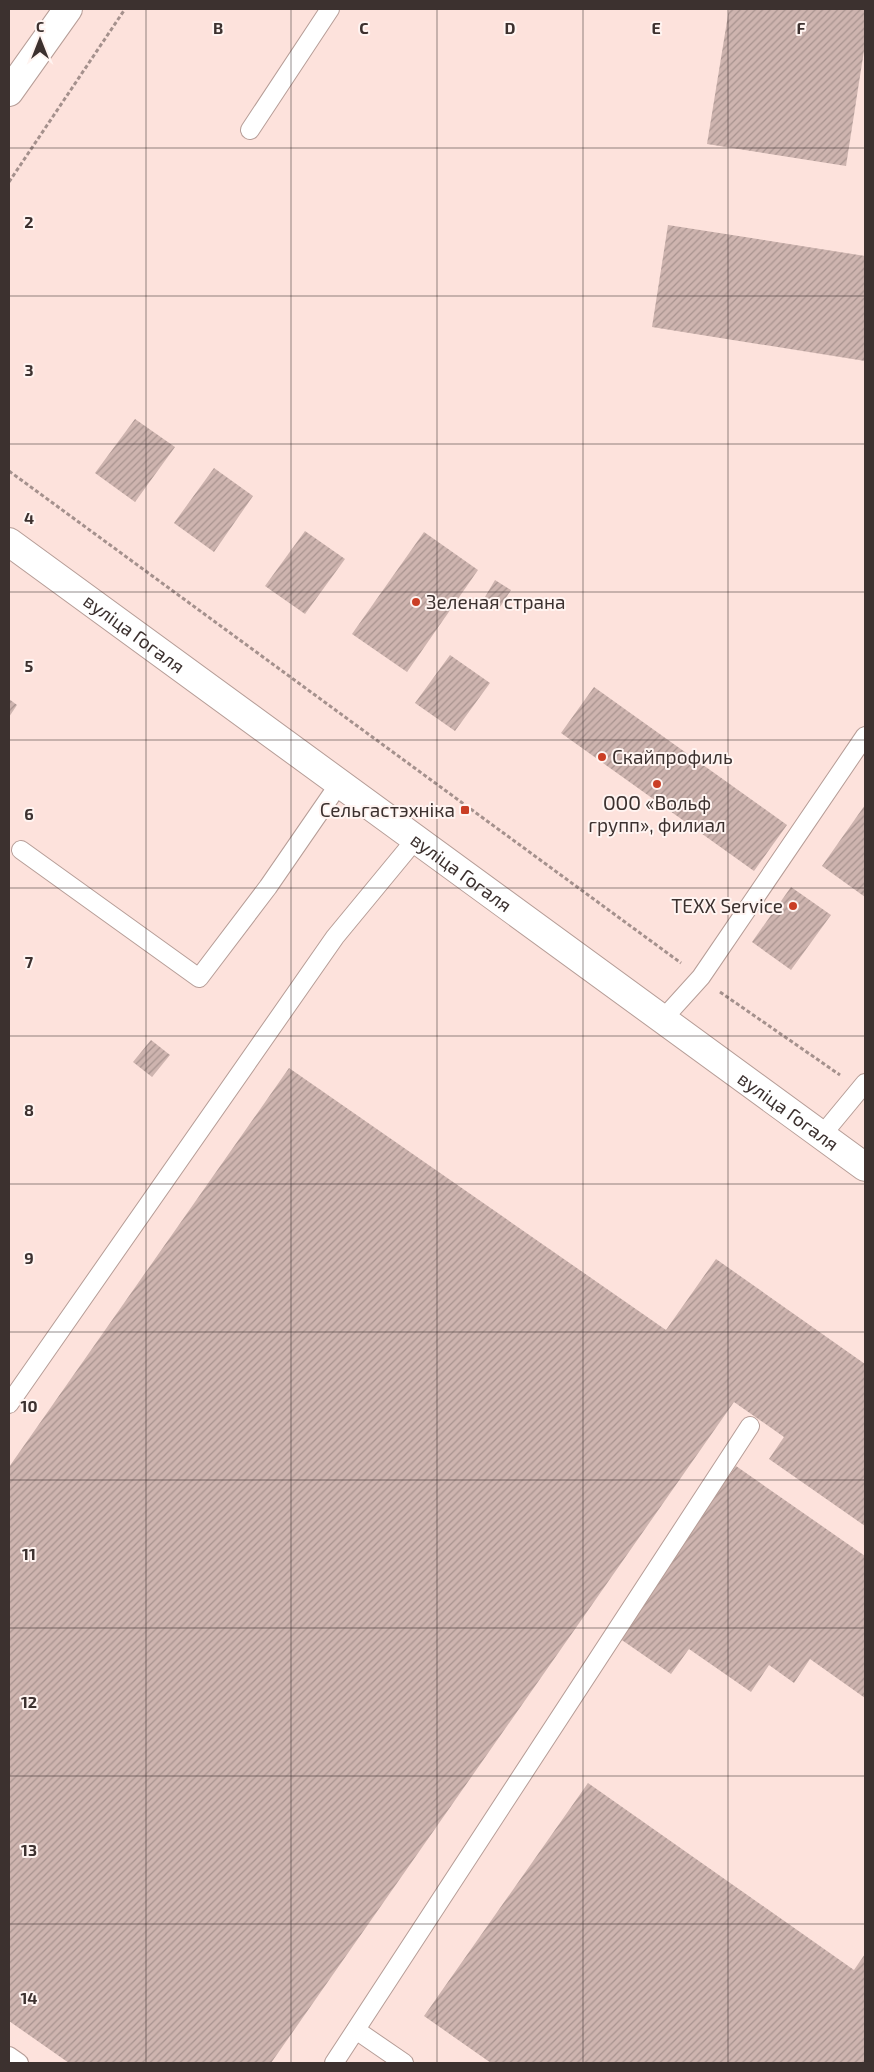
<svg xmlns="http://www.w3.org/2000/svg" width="874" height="2072" viewBox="0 0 874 2072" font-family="'Exo 2',sans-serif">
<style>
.building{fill:url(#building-hatch)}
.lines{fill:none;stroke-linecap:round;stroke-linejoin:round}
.service-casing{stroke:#b69d97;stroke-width:20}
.secondary-casing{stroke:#b69d97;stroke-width:30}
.path{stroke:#a5918d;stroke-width:3;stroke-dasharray:4 2.5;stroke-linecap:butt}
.service{stroke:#fff;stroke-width:18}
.secondary{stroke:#fff;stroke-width:28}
.grid{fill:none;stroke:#3c312f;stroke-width:1;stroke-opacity:0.55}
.poi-dot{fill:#ca3e25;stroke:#fff4f1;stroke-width:2}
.labels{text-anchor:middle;stroke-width:4;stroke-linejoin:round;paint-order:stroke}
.poi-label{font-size:19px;fill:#3c312f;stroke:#fff4f1;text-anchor:start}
.street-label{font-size:19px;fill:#3c312f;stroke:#fff4f1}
.grid-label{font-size:16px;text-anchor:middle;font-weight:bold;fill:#3c312f;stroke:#fff4f1;stroke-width:4;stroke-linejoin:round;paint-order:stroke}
</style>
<defs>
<pattern id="building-hatch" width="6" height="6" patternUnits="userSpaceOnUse" patternTransform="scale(1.25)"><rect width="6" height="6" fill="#ceb4af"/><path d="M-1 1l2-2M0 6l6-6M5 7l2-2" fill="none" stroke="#a8938f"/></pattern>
</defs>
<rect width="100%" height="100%" fill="#fde2dc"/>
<!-- building -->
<g class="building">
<polygon points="729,9 865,9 865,44 846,166 707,144"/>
<polygon points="668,225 865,256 865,361 652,327"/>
<polygon points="135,419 175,447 135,502 95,473"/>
<polygon points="214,468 253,496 214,552 174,523"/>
<polygon points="305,531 345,559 305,614 265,586"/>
<polygon points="424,532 478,570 407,672 352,634"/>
<polygon points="495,580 511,590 500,607 485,597"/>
<polygon points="450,655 490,683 455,731 415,703"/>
<polygon points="594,687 787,825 754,871 561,733"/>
<polygon points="9,699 17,705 9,717"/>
<polygon points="865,805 865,897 822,866"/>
<polygon points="791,887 831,915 791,970 752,942"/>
<polygon points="151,1040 170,1055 152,1077 133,1062"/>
<polygon points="289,1068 666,1330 716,1259 865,1364 865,1526 769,1459 784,1437 734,1402 271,2063 69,2063 9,2021 9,1467"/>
<polygon points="736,1466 865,1556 865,1698 810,1659 794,1683 769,1665 751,1692 689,1649 671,1674 616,1636"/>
<polygon points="588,1783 854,1970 865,1954 865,2063 491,2063 424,2016"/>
</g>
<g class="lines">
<defs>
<g id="service">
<polyline points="250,130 330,9"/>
<polyline points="21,850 199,978 268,887 339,784"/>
<polyline points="663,1019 701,977 865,736"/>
<polyline points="822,1135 865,1083"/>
<polyline points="9,1404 335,937 415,840"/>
<polyline points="356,2030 404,2063"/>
<polyline points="9,2056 19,2063"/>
<polyline points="334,2063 750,1426"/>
</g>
<g id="secondary">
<polyline points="9,92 68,9"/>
<path id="s1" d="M9,542L865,1167"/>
</g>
</defs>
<!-- service casing -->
<use href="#service" class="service-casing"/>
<!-- secondary casing -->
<use href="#secondary" class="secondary-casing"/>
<!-- path -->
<g class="path">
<polyline points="9,182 125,9"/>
<polyline points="9,471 681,963"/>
<polyline points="720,992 840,1075"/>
</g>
<!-- service -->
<use href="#service" class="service"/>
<!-- secondary -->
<use href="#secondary" class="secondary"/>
</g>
<!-- grid -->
<path class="grid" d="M146,9V2063M291,9V2063M437,9V2063M583,9V2063M728,9V2063M9,148H865M9,296H865M9,444H865M9,592H865M9,740H865M9,888H865M9,1036H865M9,1184H865M9,1332H865M9,1480H865M9,1628H865M9,1776H865M9,1924H865"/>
<!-- markers -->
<g class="poi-dot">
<circle cx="416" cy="602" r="5"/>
<circle cx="602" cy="757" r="5"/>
<circle cx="657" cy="784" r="5"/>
<rect x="460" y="805" width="10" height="10" rx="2.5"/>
<circle cx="793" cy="906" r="5"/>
</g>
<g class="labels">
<!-- poi labels -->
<g class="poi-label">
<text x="426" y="609">Зеленая страна</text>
<text x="612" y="764">Скайпрофиль</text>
<text x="657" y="810" text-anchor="middle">ООО «Вольф<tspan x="657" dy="22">групп», филиал</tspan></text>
<text x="455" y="817" text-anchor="end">Сельгастэхніка</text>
<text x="783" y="913" text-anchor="end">TEXX Service</text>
</g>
<!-- street labels -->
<g class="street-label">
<text dy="7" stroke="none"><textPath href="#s1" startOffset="155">вуліца Гогаля</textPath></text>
<text dy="7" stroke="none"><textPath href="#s1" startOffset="560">вуліца Гогаля</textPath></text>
<text dy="7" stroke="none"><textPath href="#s1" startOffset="965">вуліца Гогаля</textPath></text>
</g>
</g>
<g class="grid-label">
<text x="218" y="34">B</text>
<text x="364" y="34">C</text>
<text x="510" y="34">D</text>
<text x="656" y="34">E</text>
<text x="801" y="34">F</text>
<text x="29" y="228">2</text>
<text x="29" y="376">3</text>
<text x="29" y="524">4</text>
<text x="29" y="672">5</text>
<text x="29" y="820">6</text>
<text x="29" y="968">7</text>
<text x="29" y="1116">8</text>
<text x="29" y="1264">9</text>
<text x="29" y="1412">10</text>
<text x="29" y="1560">11</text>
<text x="29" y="1708">12</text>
<text x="29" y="1856">13</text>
<text x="29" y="2004">14</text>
</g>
<!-- border -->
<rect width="874" height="2072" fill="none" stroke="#3c312f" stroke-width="20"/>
<!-- north arrow -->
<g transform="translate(40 40)" stroke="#fff4f1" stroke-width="4" paint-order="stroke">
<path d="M0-4L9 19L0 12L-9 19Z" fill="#3c312f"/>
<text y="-8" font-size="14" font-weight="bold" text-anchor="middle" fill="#3c312f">С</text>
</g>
</svg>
